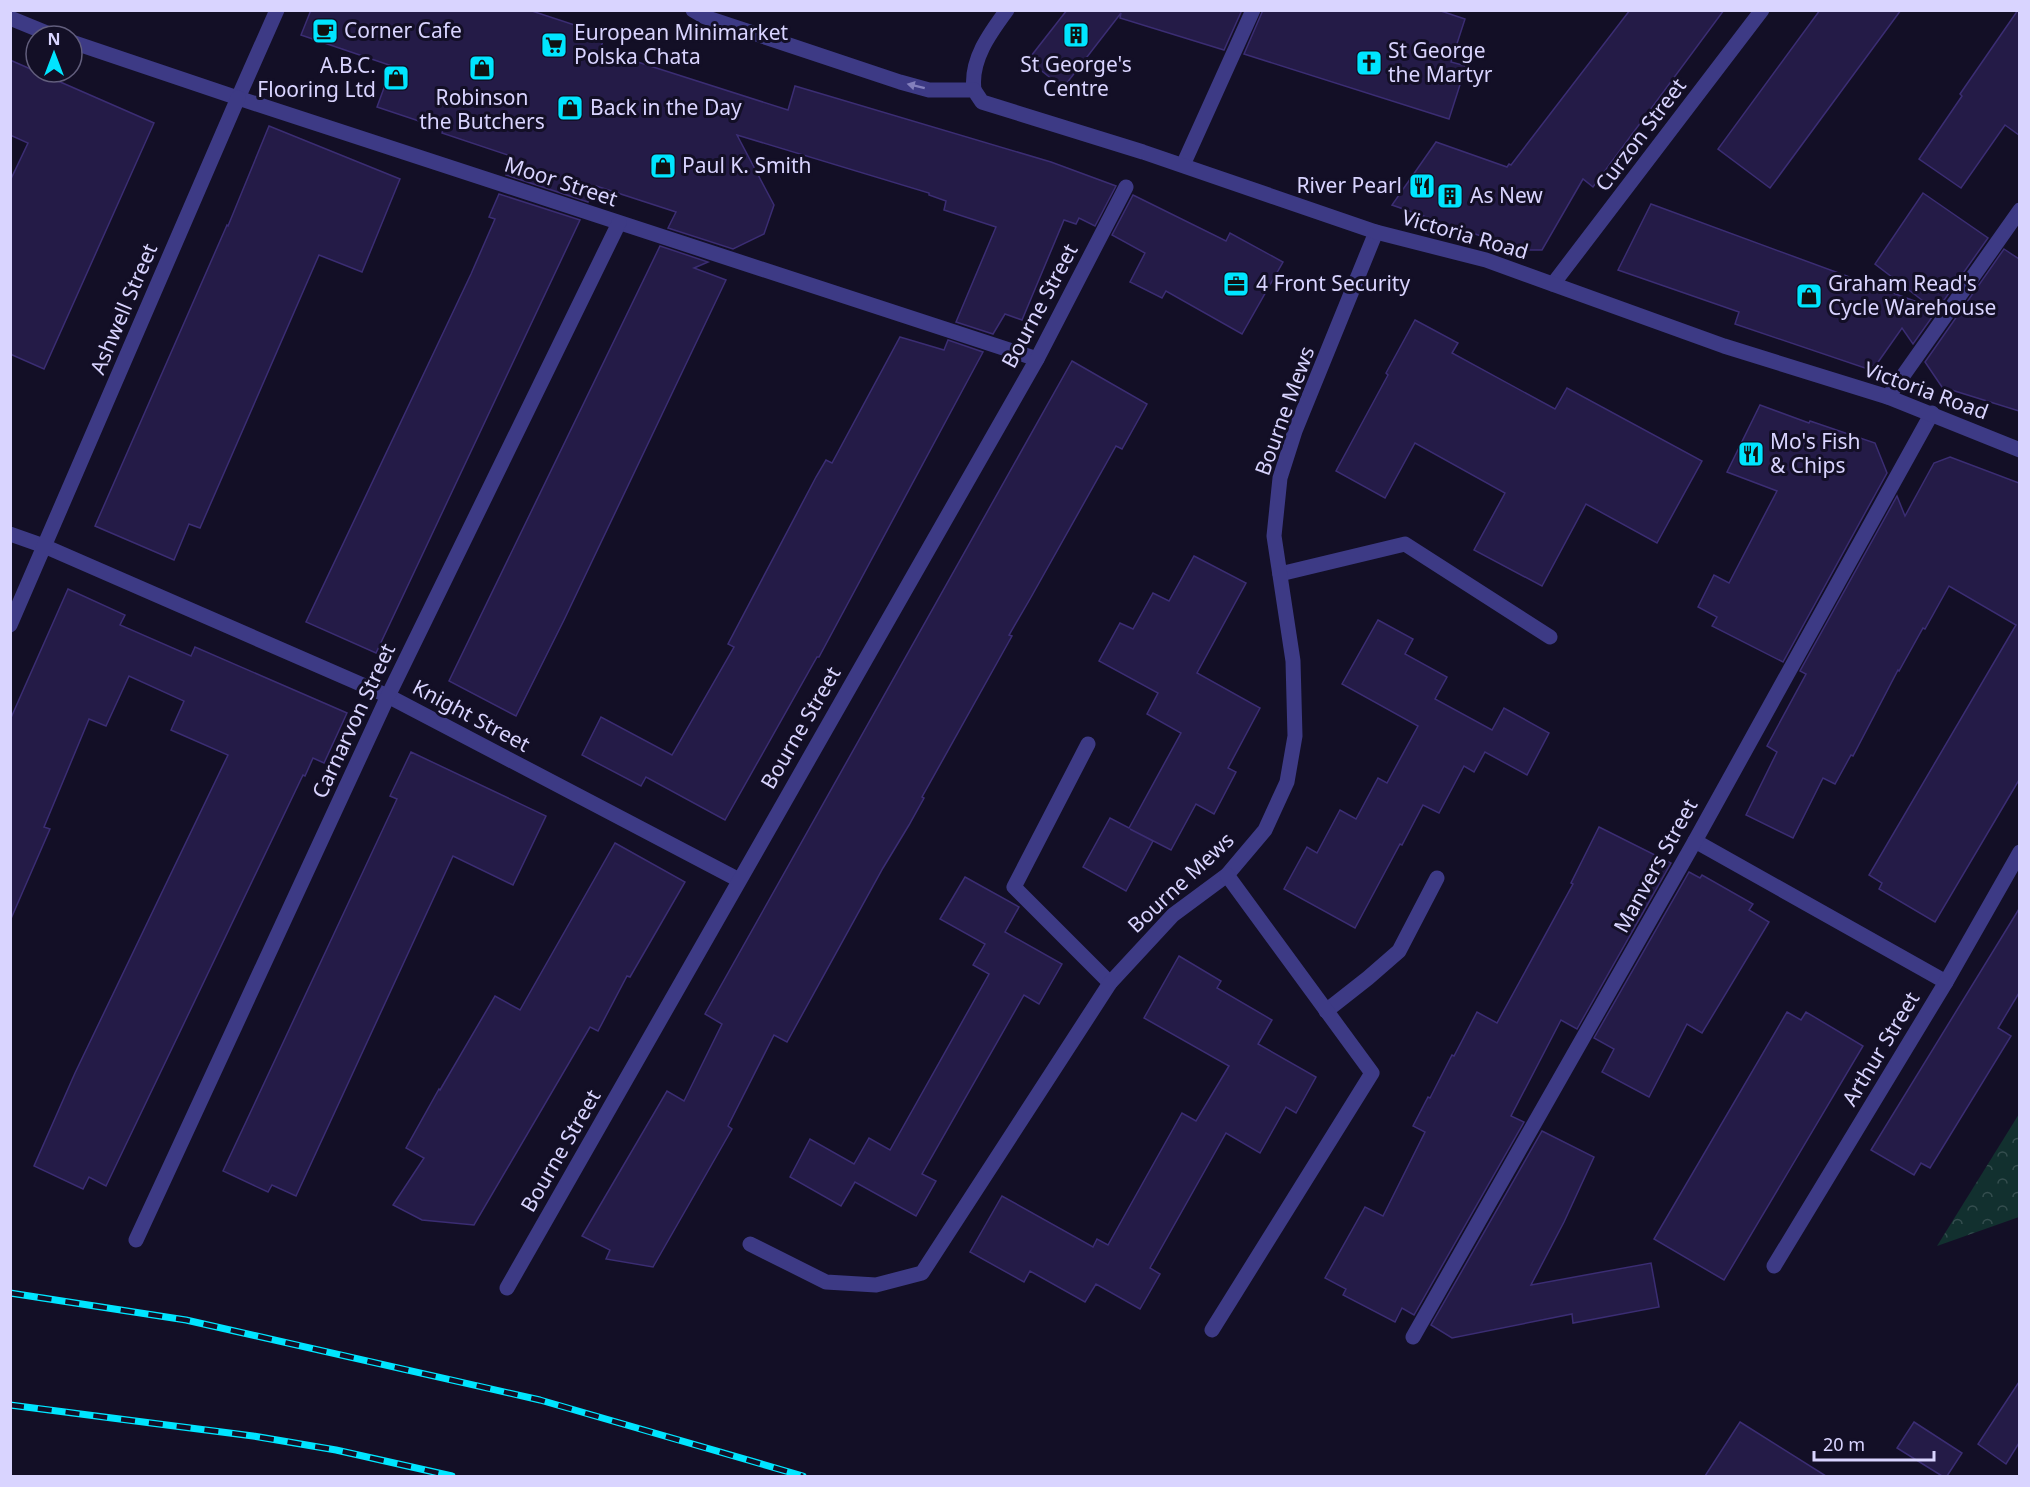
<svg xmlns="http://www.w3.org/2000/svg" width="2030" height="1487" viewBox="0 0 2030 1487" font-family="'Noto Sans',sans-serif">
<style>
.park{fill:url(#park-crowns)}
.building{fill:#241b47;stroke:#3b2d73;stroke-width:1.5}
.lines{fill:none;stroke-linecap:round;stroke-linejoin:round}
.service{stroke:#3d3a85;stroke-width:15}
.pedestrian{stroke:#3d3a85;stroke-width:15}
.minor{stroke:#3d3a85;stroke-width:15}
.tertiary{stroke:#3d3a85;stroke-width:15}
.rail-casing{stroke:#00e5ff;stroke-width:7}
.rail{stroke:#130f26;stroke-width:4.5;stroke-dasharray:14;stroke-linecap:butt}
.oneway{fill:#837fbc}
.labels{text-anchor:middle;stroke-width:6;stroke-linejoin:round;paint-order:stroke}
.poi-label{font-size:21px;fill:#d9d4ff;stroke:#130f26;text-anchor:start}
.street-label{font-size:21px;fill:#d9d4ff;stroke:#130f26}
</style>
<defs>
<pattern id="park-crowns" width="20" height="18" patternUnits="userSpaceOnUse" patternTransform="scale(1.5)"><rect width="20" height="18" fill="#12302f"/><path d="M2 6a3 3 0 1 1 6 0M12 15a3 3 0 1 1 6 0" fill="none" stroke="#344d4e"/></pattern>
</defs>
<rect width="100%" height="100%" fill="#130f26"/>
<!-- park -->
<polygon class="park" points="2019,1114 2019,1217 1937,1246"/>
<!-- building -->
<g class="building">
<polygon points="311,10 529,10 605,35 600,50 788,110 795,86 1051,162 1116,186 1095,226 1079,218 1076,224 1064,220 1022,320 1005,314 993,334 956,322 996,227 944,210 946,201 929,195 929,193 737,135 774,205 764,234 733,249 668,228 676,212 596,186 588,202 506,175 514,157 442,133 443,129 377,107 392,66 301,35"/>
<polygon points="1067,10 1242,10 1224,50 1120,18 1121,13 1063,88 1028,60"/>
<polygon points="1263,10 1438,10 1465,19 1451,62 1466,66 1449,119 1244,54"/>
<polygon points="1630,10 1724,10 1593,187 1583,179 1542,250 1521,250 1392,205 1436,142 1507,167 1509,164 1511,165"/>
<polygon points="1820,10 1901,10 1770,188 1718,149"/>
<polygon points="2018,10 2019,10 2019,135 2005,125 1961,188 1919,159 1962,96 1960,94"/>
<polygon points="10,60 154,123 44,369 10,354 10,181 28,143 10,135"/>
<polygon points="269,126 400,179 362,272 319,255 200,528 189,524 174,560 95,526 227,225 228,226"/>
<polygon points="1923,193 1988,238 1913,344 1902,328 1876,365 1865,368 1735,324 1739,312 1618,270 1651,204 1931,307 1875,264"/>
<polygon points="499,194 580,220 376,653 306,622 471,274 495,219 489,217"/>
<polygon points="1133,195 1226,241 1230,233 1283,262 1242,334 1166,291 1162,298 1130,282 1145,253 1112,235"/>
<polygon points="660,246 708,262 694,268 726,280 564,620 516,716 449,681"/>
<polygon points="2004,249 2019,259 2019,411 1942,387 1925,362"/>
<polygon points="1415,320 1458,343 1452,353 1555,409 1567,388 1702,461 1657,543 1586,504 1542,586 1474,550 1505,493 1415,443 1385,498 1336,471 1388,375 1386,373"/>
<polygon points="900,337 944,350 948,340 983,352 819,657 817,657 725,820 646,777 641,786 582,755 601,717 672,755 734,647 728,644 816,477 826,460 832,463"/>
<polygon points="1072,361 1147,404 1122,449 1116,446 1030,599 1009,635 1012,636 922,797 924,798 909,825 883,868 787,1042 774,1035 728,1126 732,1129 653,1267 606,1259 610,1250 582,1236 667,1091 684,1101 722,1024 705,1014"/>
<polygon points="1760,405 1809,423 1810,421 1875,443 1887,473 1783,662 1712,626 1717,617 1698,607 1714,575 1729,583 1777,491 1727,472"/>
<polygon points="1950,457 2019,483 2019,780 1935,922 1879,889 1882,883 1869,875 2016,625 1949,586 1925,629 1923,628 1899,671 1898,670 1853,756 1851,755 1835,784 1823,778 1793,838 1746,815 1777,752 1767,746 1806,674 1800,671 1897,496 1905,516 1934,463"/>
<polygon points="1194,556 1246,583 1197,673 1260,708 1228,768 1236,772 1214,814 1196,804 1171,850 1130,829 1153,841 1126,891 1083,867 1110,818 1129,828 1181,733 1147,714 1158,693 1099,661 1120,623 1133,629 1153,593 1169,601"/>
<polygon points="68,589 125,615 120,625 191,656 195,647 347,713 324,763 313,758 305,776 303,775 106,1186 89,1177 83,1189 34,1166 75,1073 228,755 171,730 184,701 129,676 106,726 89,719 44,827 50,829 10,921 10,720"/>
<polygon points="1378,620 1413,639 1405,654 1447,677 1435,699 1492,730 1504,708 1549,733 1527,775 1485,752 1474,772 1464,766 1439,813 1423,805 1402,845 1400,844 1355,928 1284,889 1307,847 1317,853 1340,810 1356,819 1378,778 1387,783 1418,726 1342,684"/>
<polygon points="411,752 546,816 513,885 453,856 296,1196 272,1185 268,1192 223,1171 397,799 390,796"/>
<polygon points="1599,827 1671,863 1577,1029 1561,1020 1511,1116 1524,1122 1414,1315 1402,1308 1395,1322 1343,1295 1346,1289 1325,1278 1365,1207 1383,1216 1425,1132 1413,1126 1428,1097 1430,1098 1452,1055 1454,1056 1477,1012 1497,1023 1573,884 1571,883"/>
<polygon points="615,843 685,882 630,977 627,976 598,1031 590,1027 474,1225 422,1220 393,1205 424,1158 406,1148 439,1089 440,1090 495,996 520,1010"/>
<polygon points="1689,872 1700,878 1702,875 1753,904 1749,910 1769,922 1702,1033 1687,1024 1649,1097 1602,1072 1614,1049 1594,1038"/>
<polygon points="965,877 1019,907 1005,932 1062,964 1039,1004 1024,995 922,1174 936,1181 916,1216 855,1182 841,1206 790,1177 810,1139 854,1164 869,1138 890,1150 989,974 973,965 985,944 940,919"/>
<polygon points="2019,909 2019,993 1998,1028 2011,1036 1930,1168 1921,1163 1914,1175 1871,1150"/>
<polygon points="1179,956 1221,981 1217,988 1272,1020 1258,1044 1316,1077 1296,1113 1286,1107 1260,1153 1226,1133 1150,1268 1160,1274 1140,1309 1096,1284 1085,1302 1030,1271 1024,1282 970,1252 1002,1196 1093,1247 1097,1239 1108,1245 1182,1113 1196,1121 1229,1066 1144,1018"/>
<polygon points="1787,1012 1801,1020 1806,1012 1863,1046 1724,1280 1654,1239"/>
<polygon points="1542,1131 1594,1157 1564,1222 1531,1285 1651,1263 1659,1307 1573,1323 1572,1314 1452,1338 1431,1325"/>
<polygon points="2019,1382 2019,1443 2006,1464 1978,1444"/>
<polygon points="1740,1422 1826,1476 1705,1476"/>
<polygon points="1914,1422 1962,1453 1947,1476 1942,1476 1897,1448"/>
</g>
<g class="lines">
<!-- service -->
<g class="service">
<polyline points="1183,165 1253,10"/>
<polyline points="1326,1011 1368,978 1399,951 1437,878"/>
</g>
<!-- pedestrian -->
<polyline class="pedestrian" points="238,98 277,10"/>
<!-- minor -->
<g class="minor">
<polyline points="10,18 54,36"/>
<polyline points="72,42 238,98 1037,359"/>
<path d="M974,90C970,60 990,33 1007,10"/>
<polyline points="1553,284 1762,10"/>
<polyline points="1888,397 2020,210"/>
<polyline points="10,534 44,546 388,696 739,880"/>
<polyline points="1280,574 1405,544 1550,637"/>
<polyline points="10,625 238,98"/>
<polyline points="1088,744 1014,887 1110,983"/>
<polyline points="1695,841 1946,982"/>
<polyline points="136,1240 388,696 619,223"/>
<polyline points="750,1244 826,1282 876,1285 922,1273 1110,983 1173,915 1227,875 1265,830 1287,782 1295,736 1293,661 1274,536 1280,478 1295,431 1376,232"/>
<polyline points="1774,1266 1946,982 2020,852"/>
<polyline points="507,1288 1037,359 1126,187"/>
<polyline points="1212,1330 1372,1073 1227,875"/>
<polyline points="1413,1337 1695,841 1932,413"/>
</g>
<!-- tertiary -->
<polyline class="tertiary" points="693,10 705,17 900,82 929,90 974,90 982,102 1143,152 1376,232 1486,260 1724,346 1888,397 2020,450"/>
<defs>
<g id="rail">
<polyline points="10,1293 186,1320 540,1400 803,1476"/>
<polyline points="10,1405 253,1436 336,1450 452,1476"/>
</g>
</defs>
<!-- rail casing -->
<use href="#rail" class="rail-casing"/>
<!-- rail -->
<use href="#rail" class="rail"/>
</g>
<!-- one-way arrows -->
<defs><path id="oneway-solid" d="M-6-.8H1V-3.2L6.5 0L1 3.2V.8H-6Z" transform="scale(1.5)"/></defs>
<use class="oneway" href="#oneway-solid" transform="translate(916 86) rotate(-166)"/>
<!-- icons -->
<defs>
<symbol id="cafe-square" viewBox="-11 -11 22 22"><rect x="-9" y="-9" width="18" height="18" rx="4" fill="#00e5ff" stroke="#130f26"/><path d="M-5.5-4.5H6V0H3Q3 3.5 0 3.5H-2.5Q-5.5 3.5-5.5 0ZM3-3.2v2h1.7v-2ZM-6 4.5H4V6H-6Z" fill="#111"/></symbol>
<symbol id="building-square" viewBox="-11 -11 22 22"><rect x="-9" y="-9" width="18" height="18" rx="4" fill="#00e5ff" stroke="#130f26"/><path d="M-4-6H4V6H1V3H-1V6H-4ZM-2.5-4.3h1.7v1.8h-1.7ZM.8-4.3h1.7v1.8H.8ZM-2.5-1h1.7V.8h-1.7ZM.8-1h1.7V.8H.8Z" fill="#111"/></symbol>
<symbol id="supermarket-square" viewBox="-11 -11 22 22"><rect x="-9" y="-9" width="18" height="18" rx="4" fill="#00e5ff" stroke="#130f26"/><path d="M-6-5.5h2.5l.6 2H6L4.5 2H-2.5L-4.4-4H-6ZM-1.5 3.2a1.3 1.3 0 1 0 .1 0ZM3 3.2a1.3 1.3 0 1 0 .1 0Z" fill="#111"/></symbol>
<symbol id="church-square" viewBox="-11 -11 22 22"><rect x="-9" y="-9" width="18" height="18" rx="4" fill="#00e5ff" stroke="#130f26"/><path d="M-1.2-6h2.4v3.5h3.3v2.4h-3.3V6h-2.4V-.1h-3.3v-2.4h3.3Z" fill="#111"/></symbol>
<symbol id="shop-square" viewBox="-11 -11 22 22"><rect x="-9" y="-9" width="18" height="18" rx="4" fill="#00e5ff" stroke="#130f26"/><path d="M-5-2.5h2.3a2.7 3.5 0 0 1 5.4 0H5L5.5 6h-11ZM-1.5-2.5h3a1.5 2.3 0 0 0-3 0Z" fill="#111"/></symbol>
<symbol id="restaurant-square" viewBox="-11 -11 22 22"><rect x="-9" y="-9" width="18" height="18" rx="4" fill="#00e5ff" stroke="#130f26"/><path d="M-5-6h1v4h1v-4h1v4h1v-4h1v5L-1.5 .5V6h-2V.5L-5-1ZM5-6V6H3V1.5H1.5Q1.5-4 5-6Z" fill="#111"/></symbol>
<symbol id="office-square" viewBox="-11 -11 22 22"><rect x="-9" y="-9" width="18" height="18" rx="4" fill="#00e5ff" stroke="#130f26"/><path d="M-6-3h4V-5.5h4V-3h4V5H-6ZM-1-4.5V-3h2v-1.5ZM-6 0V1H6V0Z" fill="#111"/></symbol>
</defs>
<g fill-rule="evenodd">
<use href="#cafe-square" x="310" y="16" width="30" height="30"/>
<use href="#building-square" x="1061" y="20" width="30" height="30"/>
<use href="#supermarket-square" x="539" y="30" width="30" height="30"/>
<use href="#church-square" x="1354" y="48" width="30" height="30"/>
<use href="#shop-square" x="467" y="53" width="30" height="30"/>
<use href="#shop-square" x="381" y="63" width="30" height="30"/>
<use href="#shop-square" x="555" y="93" width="30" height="30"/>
<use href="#shop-square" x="648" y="151" width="30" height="30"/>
<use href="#restaurant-square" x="1407" y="171" width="30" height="30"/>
<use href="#building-square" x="1435" y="181" width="30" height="30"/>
<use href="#office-square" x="1221" y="269" width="30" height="30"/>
<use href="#shop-square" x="1794" y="281" width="30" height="30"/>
<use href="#restaurant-square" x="1736" y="439" width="30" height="30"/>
</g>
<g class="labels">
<!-- poi labels -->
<g class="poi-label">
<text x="344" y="38">Corner Cafe</text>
<text x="574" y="40">European Minimarket<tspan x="574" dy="24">Polska Chata</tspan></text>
<text x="1388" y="58">St George<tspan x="1388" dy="24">the Martyr</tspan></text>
<text x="1076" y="72" text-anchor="middle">St George's<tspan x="1076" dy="24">Centre</tspan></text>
<text x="376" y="73" text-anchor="end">A.B.C.<tspan x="376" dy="24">Flooring Ltd</tspan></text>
<text x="482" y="105" text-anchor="middle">Robinson<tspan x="482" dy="24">the Butchers</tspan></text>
<text x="590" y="115">Back in the Day</text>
<text x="682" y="173">Paul K. Smith</text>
<text x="1402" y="193" text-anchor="end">River Pearl</text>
<text x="1470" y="203">As New</text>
<text x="1256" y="291">4 Front Security</text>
<text x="1828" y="291">Graham Read's<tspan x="1828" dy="24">Cycle Warehouse</tspan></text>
<text x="1770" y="449">Mo's Fish<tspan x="1770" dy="24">&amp; Chips</tspan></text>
</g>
<!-- street labels -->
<g class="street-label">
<text transform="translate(1641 135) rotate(-53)" y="7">Curzon Street</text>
<text transform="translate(561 182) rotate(18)" y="7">Moor Street</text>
<text transform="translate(1465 235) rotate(16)" y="7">Victoria Road</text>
<text transform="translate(1040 306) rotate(-62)" y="7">Bourne Street</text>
<text transform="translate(124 309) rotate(-67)" y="7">Ashwell Street</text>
<text transform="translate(1926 391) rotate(20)" y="7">Victoria Road</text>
<text transform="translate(1285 411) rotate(-70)" y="7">Bourne Mews</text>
<text transform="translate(471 716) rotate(28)" y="7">Knight Street</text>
<text transform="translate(354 721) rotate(-65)" y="7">Carnarvon Street</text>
<text transform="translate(801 728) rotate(-60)" y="7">Bourne Street</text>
<text transform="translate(1656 866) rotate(-61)" y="7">Manvers Street</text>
<text transform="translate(1181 883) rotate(-43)" y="7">Bourne Mews</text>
<text transform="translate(1881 1049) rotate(-59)" y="7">Arthur Street</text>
<text transform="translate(561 1151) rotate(-60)" y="7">Bourne Street</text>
</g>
</g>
<!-- border -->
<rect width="2030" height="1487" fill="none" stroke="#d9d4ff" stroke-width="24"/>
<!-- north arrow -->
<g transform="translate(54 54)"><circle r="28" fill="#130f26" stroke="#625e7d" stroke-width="1.5"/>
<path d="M0-4.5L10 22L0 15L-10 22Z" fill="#00e5ff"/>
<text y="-9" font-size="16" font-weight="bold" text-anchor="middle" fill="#d9d4ff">N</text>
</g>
<!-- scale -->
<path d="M1814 1451v9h120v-9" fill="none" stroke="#d9d4ff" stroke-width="3"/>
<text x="1823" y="1451" font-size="18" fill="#d9d4ff" stroke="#130f26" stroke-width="4.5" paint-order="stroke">20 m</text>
</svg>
